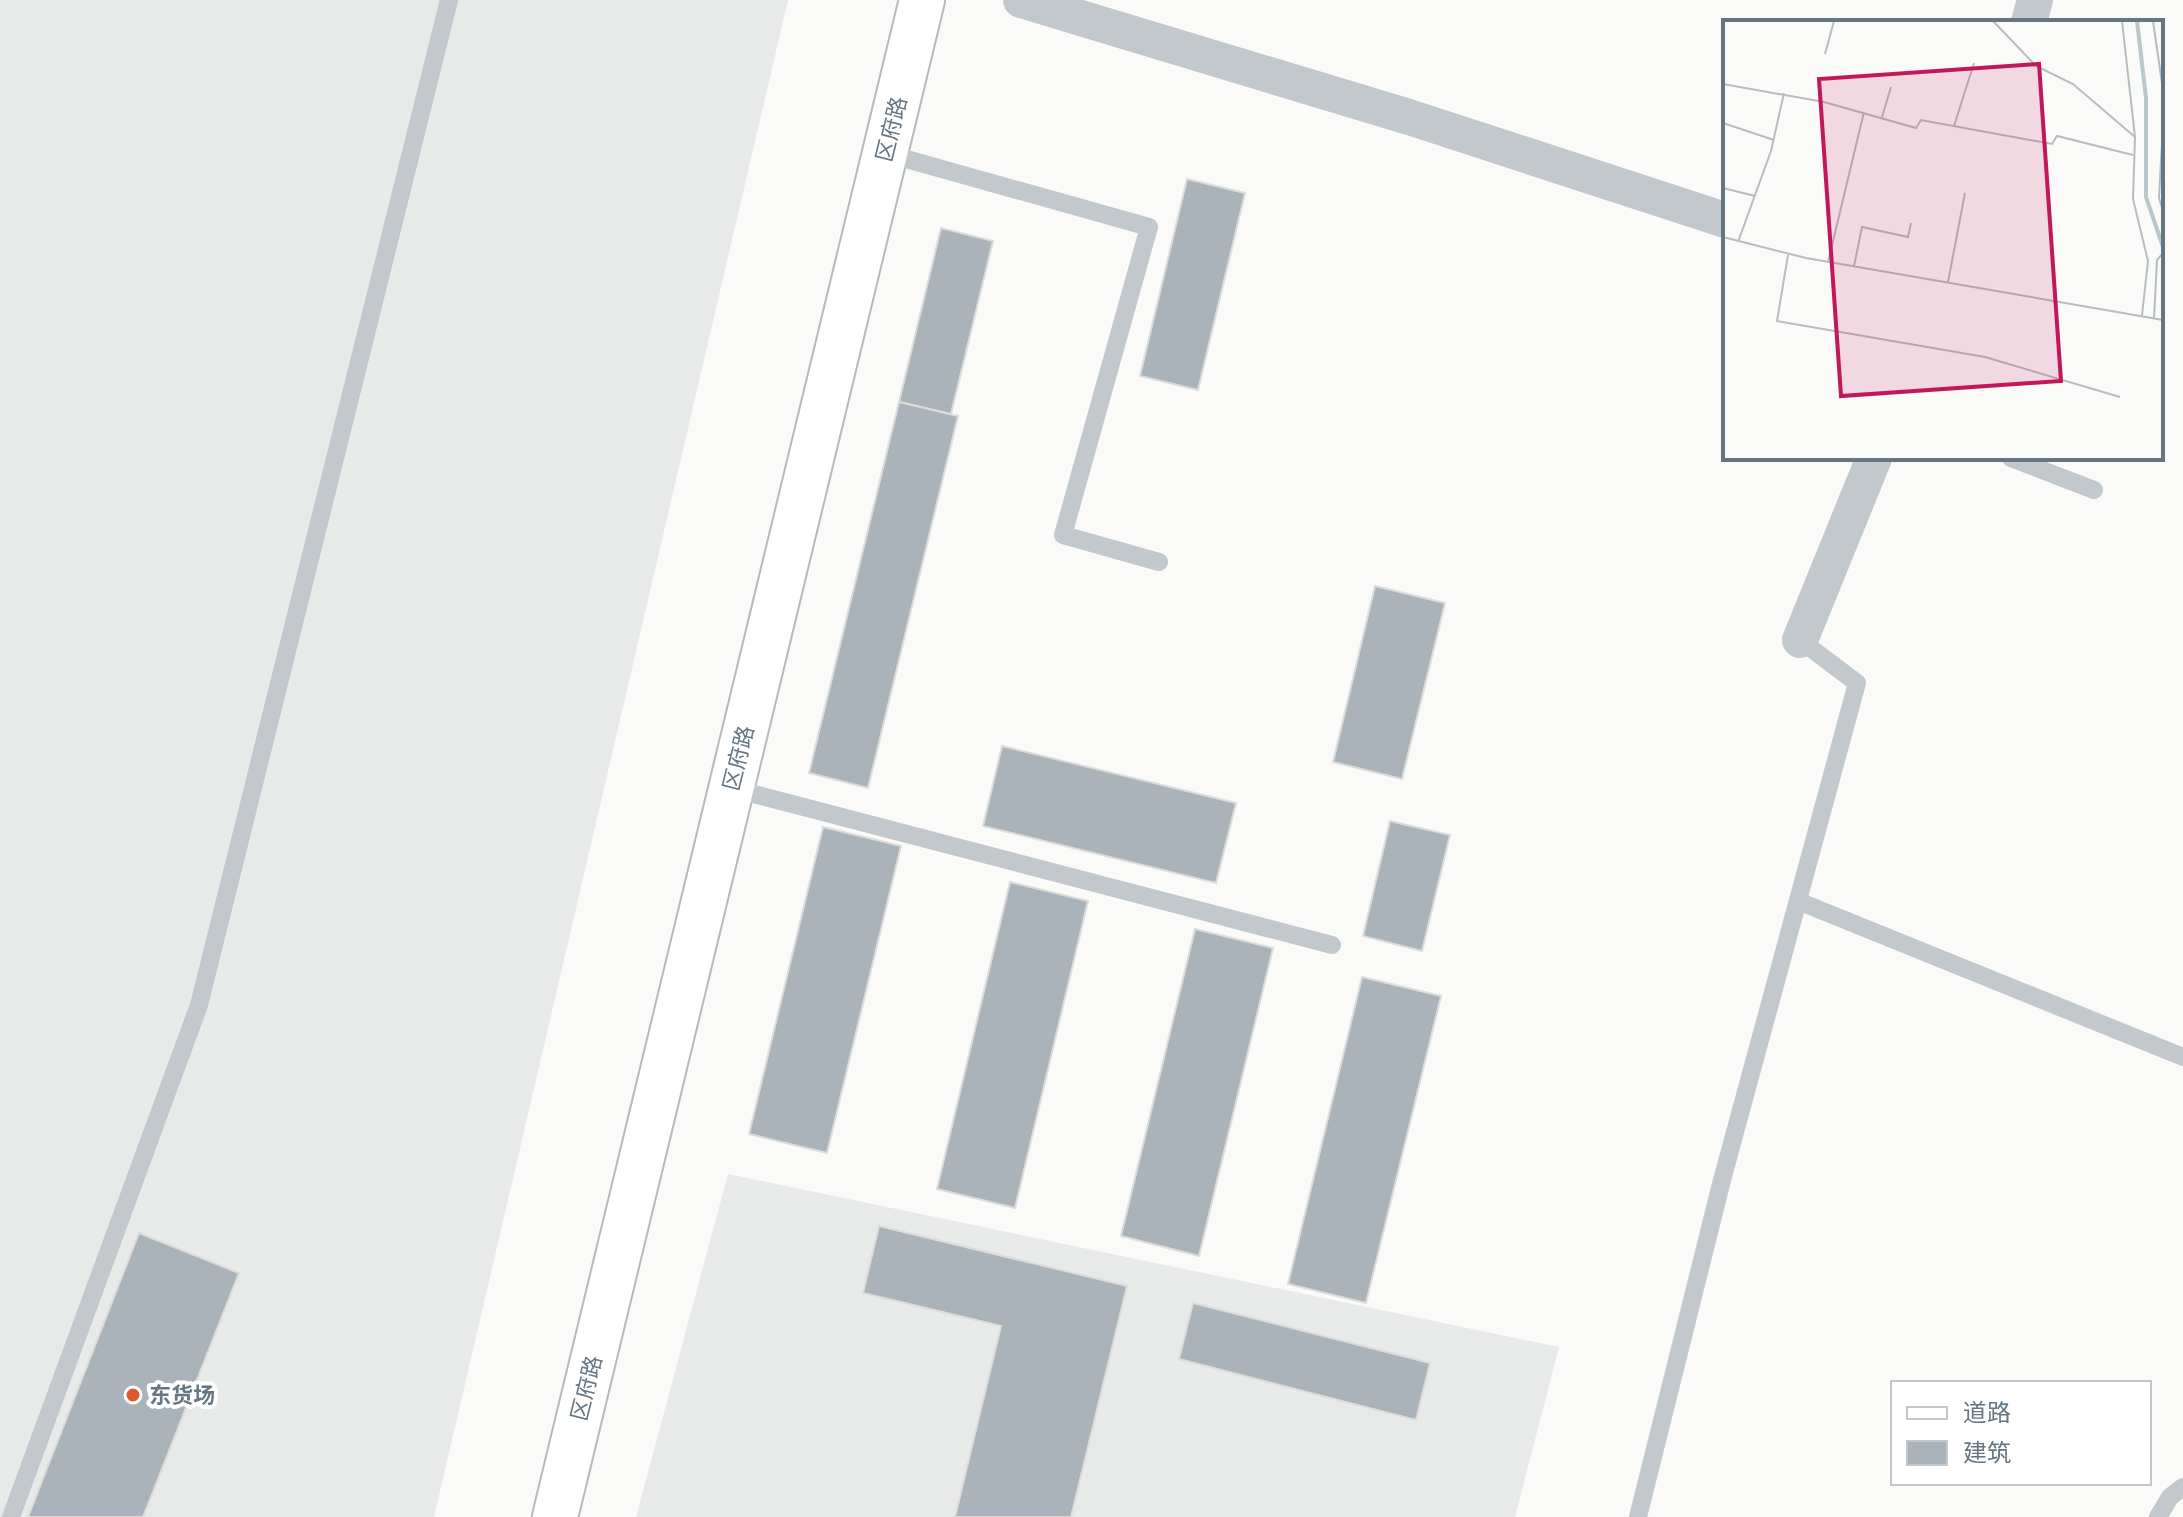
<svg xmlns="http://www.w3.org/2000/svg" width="2183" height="1517" viewBox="0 0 2183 1517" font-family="'IBM Plex Sans','Noto Sans SC',sans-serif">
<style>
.built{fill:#e8e9e9}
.building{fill:#aab3b9;stroke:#dcdcda;stroke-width:2}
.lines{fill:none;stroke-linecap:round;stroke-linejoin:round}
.secondary-casing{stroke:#b3babf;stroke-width:48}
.service{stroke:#c3c8cc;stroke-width:18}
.minor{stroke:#c3c8cc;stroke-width:36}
.secondary{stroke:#fff;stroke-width:44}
.poi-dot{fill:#e4572e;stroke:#fff;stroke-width:3}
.labels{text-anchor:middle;stroke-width:8;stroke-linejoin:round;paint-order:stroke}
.street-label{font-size:22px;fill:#657683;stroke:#fff}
.poi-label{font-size:22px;font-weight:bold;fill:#657683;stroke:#fff;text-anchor:start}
.inset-river{fill:none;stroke:#bbc7cb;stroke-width:4}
.inset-road{fill:none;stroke:#b5bdc2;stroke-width:2}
.view{fill:#c2185b;fill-opacity:0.15;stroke:#c2185b;stroke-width:4}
.inset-edge{fill:none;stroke:#657683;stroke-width:4}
</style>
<rect width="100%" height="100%" fill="#fafaf8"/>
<!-- built -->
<g class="built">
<polygon points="0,0 788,0 434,1517 0,1517"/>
<polygon points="728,1174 1559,1347 1515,1517 636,1517"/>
</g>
<!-- building -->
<g class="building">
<polygon points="1187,179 1245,193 1198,390 1140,376"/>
<polygon points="941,228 993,241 951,414 899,402"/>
<polygon points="899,402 958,416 868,788 809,773"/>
<polygon points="1375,586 1445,603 1402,779 1333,762"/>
<polygon points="1002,746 1236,803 1216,883 983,826"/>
<polygon points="1390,821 1450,835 1422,951 1363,936"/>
<polygon points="823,827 901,846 827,1153 749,1134"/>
<polygon points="1010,882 1088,901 1015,1208 937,1189"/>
<polygon points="1195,929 1273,948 1199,1256 1121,1236"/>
<polygon points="1362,977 1441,996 1366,1303 1288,1284"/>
<polygon points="879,1226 1127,1286 1071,1517 955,1517 1001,1326 863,1293"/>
<polygon points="139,1233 239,1273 143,1517 28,1517"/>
<polygon points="1193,1303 1430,1363 1416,1420 1179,1359"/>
</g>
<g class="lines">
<defs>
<polyline id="secondary" points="555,1517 922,0"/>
</defs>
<!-- secondary casing -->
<use href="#secondary" class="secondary-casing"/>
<!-- service -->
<g class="service">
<polyline points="885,153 1149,227 1063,535 1159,562"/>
<polyline points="2011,458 2094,490"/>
<polyline points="731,788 1332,945"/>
<polyline points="1798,901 2183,1057"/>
<polyline points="11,1517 199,1005 449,0"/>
<polyline points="1638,1517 1722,1180 1857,683 1800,640"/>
<polyline points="2158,1517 2170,1497 2183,1487"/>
</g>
<!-- minor -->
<g class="minor">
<polyline points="1021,0 1409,117 1725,220"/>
<polyline points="2029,22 2035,0"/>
<polyline points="1800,640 1874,458"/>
</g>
<!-- secondary -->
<use href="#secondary" class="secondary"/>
</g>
<!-- markers -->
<circle class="poi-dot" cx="133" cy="1395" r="8"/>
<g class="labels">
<!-- street labels -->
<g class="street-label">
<text transform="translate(891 129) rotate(-76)" y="8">区府路</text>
<text transform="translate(738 758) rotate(-76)" y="8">区府路</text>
<text transform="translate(586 1388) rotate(-76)" y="8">区府路</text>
</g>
<!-- poi labels -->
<g class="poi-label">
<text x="149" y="1403">东货场</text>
</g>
</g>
<!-- overview -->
<g transform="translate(1723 20)">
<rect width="440" height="440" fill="#fafaf8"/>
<path class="inset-river" d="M414,1L423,78V177L440,227"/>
<path class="inset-road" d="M270,1L313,46L350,64L412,117M399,1L412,117L410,179L425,241L419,295M430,1L440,70M102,34L111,1M0,64L101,82L193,108L198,100L329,124L334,116L410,135M159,97L168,67M0,103L51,120M440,104L436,178L440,191M231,106L251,43M0,168L32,176M0,217L83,238L440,300M15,222L48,131L61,73M65,235L54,301L262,337L397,377M105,242L141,92M131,246L139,207L185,217L188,203M225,262L242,173M431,298L434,240L440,233"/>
<path class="view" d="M316,44L338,361L118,376L96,59Z"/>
<rect width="440" height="440" class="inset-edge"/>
</g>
<!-- legend -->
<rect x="1891" y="1381" width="260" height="104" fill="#ffffff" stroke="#c1c8cd" stroke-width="2"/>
<rect x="1907" y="1407" width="40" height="12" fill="#ffffff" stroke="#c1c8cd" stroke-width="2"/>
<text x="1963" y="1421" font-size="24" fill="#657683">道路</text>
<rect x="1907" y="1441" width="40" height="24" fill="#aab3b9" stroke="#c1c8cd" stroke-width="2"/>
<text x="1963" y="1461" font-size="24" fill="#657683">建筑</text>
</svg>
